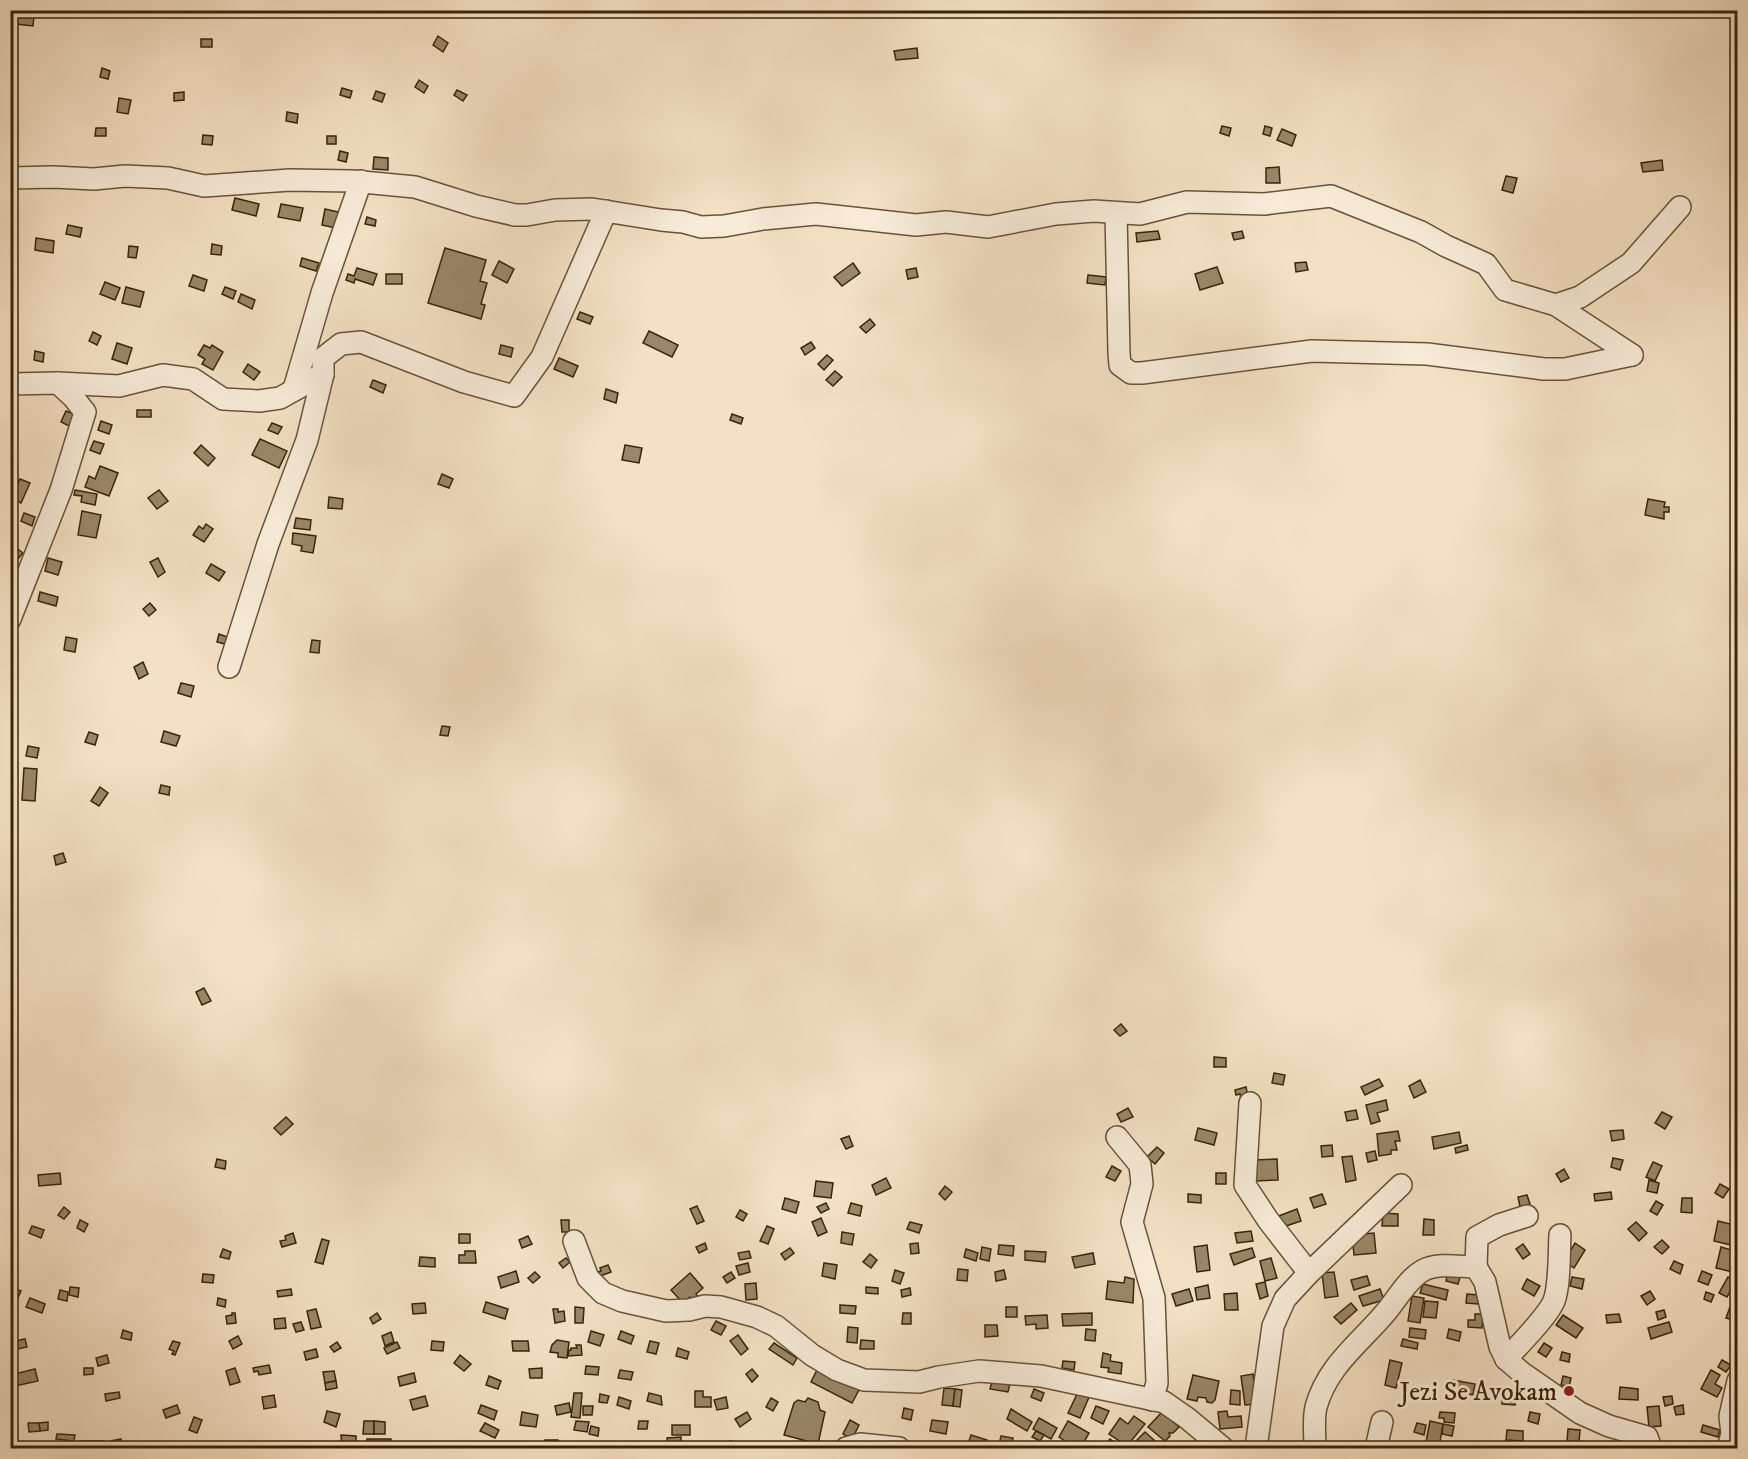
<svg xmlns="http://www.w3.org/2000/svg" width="1748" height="1459" viewBox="0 0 1748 1459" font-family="'IM FELL DW Pica',serif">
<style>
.building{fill:#9a8769;stroke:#382506;stroke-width:1.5}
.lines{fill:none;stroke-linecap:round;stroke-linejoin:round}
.minor-casing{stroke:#675436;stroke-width:24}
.minor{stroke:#f8ecd9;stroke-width:21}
.poi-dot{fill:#8f2418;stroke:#f8ecd9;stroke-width:2}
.labels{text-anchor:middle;stroke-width:6;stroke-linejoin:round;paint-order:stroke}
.poi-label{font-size:26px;fill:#382506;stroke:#f8ecd9;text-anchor:end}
</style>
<rect width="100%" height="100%" fill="#f4e1c4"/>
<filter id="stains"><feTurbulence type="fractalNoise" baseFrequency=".00333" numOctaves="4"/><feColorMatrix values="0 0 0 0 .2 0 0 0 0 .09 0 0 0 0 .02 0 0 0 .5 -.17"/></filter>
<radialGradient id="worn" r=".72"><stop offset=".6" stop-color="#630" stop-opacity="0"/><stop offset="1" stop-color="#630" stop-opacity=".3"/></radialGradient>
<!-- building -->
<g class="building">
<polygon points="17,14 34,16 33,26 16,24"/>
<polygon points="438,36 448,43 443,52 433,45"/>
<rect x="201" y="39" width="11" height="8"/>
<polygon points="917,48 918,58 896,60 894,51"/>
<polygon points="102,68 110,71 108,79 100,77"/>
<polygon points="419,80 428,86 424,93 415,87"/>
<polygon points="342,88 352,91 350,98 340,95"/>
<polygon points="457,90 467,95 463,101 454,95"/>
<polygon points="376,91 385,94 382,102 373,99"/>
<polygon points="184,92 184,100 174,101 174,93"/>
<polygon points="119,98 131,100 128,114 117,112"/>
<polygon points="287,112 298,114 297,123 286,121"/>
<polygon points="1222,126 1231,128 1229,136 1220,133"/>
<polygon points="1265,126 1272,128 1270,136 1263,134"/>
<polygon points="96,128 106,128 106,136 95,136"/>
<polygon points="1282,129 1296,135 1292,146 1277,140"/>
<polygon points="203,135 213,136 212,145 202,144"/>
<rect x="327" y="136" width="9" height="8"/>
<polygon points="340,151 348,153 346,162 338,160"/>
<polygon points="374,157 388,158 388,170 373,169"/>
<polygon points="1662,160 1663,170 1643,172 1641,163"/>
<polygon points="1279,167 1280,183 1266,183 1266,168"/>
<polygon points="1506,176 1517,178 1513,193 1502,190"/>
<polygon points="235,198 259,204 256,216 232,210"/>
<polygon points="281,204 303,208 300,221 278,217"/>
<polygon points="325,209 343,213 340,229 322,225"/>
<polygon points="367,217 376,220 375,226 365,224"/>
<polygon points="68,225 82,228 80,237 66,234"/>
<polygon points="1158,231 1160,239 1137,242 1136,233"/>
<polygon points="1242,231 1244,238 1234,240 1232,233"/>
<polygon points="36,238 54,241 53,253 35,250"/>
<polygon points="212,244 222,246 221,255 211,254"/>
<polygon points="129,246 138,247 136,258 128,257"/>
<polygon points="445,248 486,260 480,281 487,283 481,304 485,305 481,319 428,303"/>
<polygon points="302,258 319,263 316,271 300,266"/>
<polygon points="499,261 514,269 507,283 492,275"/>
<polygon points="1306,262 1308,270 1296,272 1295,263"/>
<polygon points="853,263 860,273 842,286 834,277"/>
<polygon points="1217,267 1223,283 1200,290 1195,274"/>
<polygon points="357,268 377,274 373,285 355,279 354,283 346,280 348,274 354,276"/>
<polygon points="916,268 918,277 908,279 906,270"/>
<rect x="386" y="274" width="16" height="10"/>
<polygon points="193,275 207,280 204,291 189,286"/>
<polygon points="1088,275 1106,277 1105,285 1087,283"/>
<polygon points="105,282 120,288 115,300 100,294"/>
<polygon points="126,287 144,292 140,307 122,303"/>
<polygon points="225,287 236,291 233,299 222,294"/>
<polygon points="241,294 255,300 252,309 238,302"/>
<polygon points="580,312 593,317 590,324 577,319"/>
<polygon points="870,319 875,325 866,333 860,327"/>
<polygon points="649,331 678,345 672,357 643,343"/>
<polygon points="93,332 101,336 97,345 89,341"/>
<polygon points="811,342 815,348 805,355 801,348"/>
<polygon points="117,343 132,348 127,364 112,359"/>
<polygon points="204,345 210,348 212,345 223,352 213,370 202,364 205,359 198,355"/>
<polygon points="501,345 513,348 511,357 499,354"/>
<polygon points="35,351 44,353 43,362 34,360"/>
<polygon points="827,355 833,360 824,370 818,364"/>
<polygon points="559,358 578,366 573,377 554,369"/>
<polygon points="248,364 260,372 254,380 243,372"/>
<polygon points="835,371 842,377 833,386 826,380"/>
<polygon points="373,380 386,385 383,393 370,387"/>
<polygon points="606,389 618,393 616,403 604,399"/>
<rect x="137" y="410" width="14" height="7"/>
<polygon points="66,411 76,415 71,427 61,422"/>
<polygon points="732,414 743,418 741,424 730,420"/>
<polygon points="101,421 112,425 109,434 98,430"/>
<polygon points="272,423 282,427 278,434 268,430"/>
<polygon points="260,439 287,451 279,468 252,455"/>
<polygon points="94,441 104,444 100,454 90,450"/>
<polygon points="201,445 215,458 208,466 194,453"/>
<polygon points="625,445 642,448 639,463 622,460"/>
<polygon points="100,466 118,473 109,496 85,487 89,476 95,479"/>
<polygon points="442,474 453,479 449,488 438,484"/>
<polygon points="20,479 30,483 21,503 11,498"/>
<polygon points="75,490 97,494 95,505 81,502 82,496 74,495"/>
<polygon points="159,490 168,501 157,509 148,498"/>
<polygon points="329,497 343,499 342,509 328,508"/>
<polygon points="1648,499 1665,502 1664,507 1669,507 1669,512 1664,512 1664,519 1645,515"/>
<polygon points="82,511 101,515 96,538 78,535"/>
<polygon points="24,513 35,517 32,526 21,521"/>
<polygon points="296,518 311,520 310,530 294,528"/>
<polygon points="206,524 213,529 204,542 193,535 199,526 203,529"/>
<polygon points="293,533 316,536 313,553 301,551 302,546 292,544"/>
<polygon points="14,546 23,553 17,560 10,555 10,550"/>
<polygon points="48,558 62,562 58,575 45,571"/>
<polygon points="158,558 165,572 158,577 150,562"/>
<polygon points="211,564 225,572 219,581 206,573"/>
<polygon points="40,592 58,597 56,606 38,601"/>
<polygon points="150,603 156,610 149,616 143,609"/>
<polygon points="219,634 227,637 225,644 217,642"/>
<polygon points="66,637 77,639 75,652 64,650"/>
<polygon points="312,640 320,641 319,653 310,652"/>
<polygon points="143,662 148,674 139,679 134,667"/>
<polygon points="181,683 194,686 191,697 178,693"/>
<polygon points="442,726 450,727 448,736 440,735"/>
<polygon points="164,731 180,736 176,746 161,742"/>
<polygon points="89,732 98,735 95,745 85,742"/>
<polygon points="28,746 39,748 37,758 26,756"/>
<polygon points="24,768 37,769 35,801 22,800"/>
<polygon points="161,785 170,787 169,795 159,793"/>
<polygon points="100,787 108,793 99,806 91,801"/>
<polygon points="63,853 66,862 56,865 54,856"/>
<polygon points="204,988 211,1001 202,1005 196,992"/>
<polygon points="1121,1024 1127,1031 1120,1036 1114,1030"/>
<polygon points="1214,1057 1226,1058 1226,1067 1214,1067"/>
<polygon points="1274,1073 1285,1075 1283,1085 1272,1083"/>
<polygon points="1379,1079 1383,1086 1365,1095 1361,1087"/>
<polygon points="1420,1080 1426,1092 1414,1098 1409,1086"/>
<polygon points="1246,1087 1248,1097 1241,1098 1240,1094 1236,1095 1235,1090"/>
<polygon points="1386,1100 1388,1110 1377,1113 1380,1121 1371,1124 1366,1105"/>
<polygon points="1128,1108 1133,1117 1121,1122 1117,1114"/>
<polygon points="1356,1110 1358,1119 1347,1121 1345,1112"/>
<polygon points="1662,1112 1672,1117 1665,1129 1655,1123"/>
<polygon points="286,1117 293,1124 281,1135 274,1128"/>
<polygon points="1198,1128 1217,1133 1214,1145 1195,1140"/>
<polygon points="1623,1130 1624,1139 1612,1141 1610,1131"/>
<polygon points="1398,1131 1400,1141 1395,1141 1397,1150 1391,1150 1391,1154 1379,1156 1377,1134"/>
<polygon points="1459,1132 1461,1143 1434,1149 1432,1137"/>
<polygon points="849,1136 853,1146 846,1149 841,1139"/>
<polygon points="1332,1145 1333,1156 1322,1157 1321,1146"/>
<polygon points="1467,1145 1468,1150 1456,1153 1455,1148"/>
<polygon points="1157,1147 1164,1153 1155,1164 1147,1157"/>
<polygon points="1375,1151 1377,1160 1368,1162 1366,1153"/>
<polygon points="1352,1156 1356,1180 1346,1182 1342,1157"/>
<polygon points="1613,1158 1623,1160 1620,1170 1611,1167"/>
<polygon points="217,1159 226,1161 225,1169 215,1167"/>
<polygon points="1277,1159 1278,1180 1256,1181 1255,1160"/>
<polygon points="1653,1162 1662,1166 1655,1181 1646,1177"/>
<polygon points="1112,1166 1121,1171 1115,1181 1106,1177"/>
<polygon points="1564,1169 1569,1178 1561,1182 1556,1174"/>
<polygon points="60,1173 61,1184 39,1186 38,1175"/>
<rect x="1216" y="1173" width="10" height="11"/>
<polygon points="886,1178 891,1188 876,1195 872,1185"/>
<polygon points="1649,1180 1659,1183 1657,1193 1647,1191"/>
<polygon points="816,1181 833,1183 831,1198 814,1196"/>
<polygon points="1720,1184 1729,1189 1723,1198 1715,1193"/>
<polygon points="945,1186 952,1192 945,1200 939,1194"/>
<polygon points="1611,1192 1612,1199 1595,1201 1594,1194"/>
<polygon points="1188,1194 1201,1195 1201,1203 1188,1202"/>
<polygon points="1322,1194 1326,1204 1314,1208 1310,1198"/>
<polygon points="1527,1195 1530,1204 1520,1207 1518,1197"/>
<polygon points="785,1198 799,1202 796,1213 782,1209"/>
<polygon points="1682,1198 1692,1198 1692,1213 1681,1212"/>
<polygon points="1656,1201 1663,1205 1657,1215 1650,1211"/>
<polygon points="826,1203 829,1209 821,1213 817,1207"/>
<polygon points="851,1203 862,1206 860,1216 848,1213"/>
<polygon points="697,1206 704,1221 697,1224 690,1209"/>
<polygon points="64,1207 70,1212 64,1219 58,1215"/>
<polygon points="1297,1209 1301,1221 1280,1228 1276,1217"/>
<polygon points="740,1210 747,1214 743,1221 736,1217"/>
<polygon points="1383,1213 1398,1214 1398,1226 1382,1226"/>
<polygon points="821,1218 827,1232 818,1236 812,1222"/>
<polygon points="1424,1219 1434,1220 1434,1235 1423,1235"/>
<polygon points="80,1220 88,1224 84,1232 77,1228"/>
<polygon points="561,1220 569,1220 569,1232 562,1232"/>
<polygon points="1718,1221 1738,1226 1735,1246 1714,1241"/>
<polygon points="910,1222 922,1225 919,1233 907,1229"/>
<polygon points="1636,1222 1647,1233 1639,1241 1628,1229"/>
<polygon points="32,1226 44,1230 41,1238 29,1233"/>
<polygon points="767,1226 774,1229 768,1244 760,1241"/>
<polygon points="1251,1231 1253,1241 1237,1243 1235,1233"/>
<polygon points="842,1232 854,1234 852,1245 841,1243"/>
<polygon points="293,1233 296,1243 282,1247 280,1241 286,1240 285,1236"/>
<polygon points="1374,1233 1376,1253 1354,1255 1352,1235"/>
<rect x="459" y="1234" width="11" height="9"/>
<polygon points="528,1236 532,1244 522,1248 519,1240"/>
<polygon points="322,1239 329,1241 323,1264 315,1262"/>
<polygon points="1662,1240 1669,1247 1662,1254 1654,1247"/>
<polygon points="705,1243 707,1249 699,1253 696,1247"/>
<polygon points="918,1243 919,1253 911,1254 910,1244"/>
<polygon points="1575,1243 1585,1250 1574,1268 1564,1261"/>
<polygon points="1523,1244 1530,1254 1523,1259 1516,1249"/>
<polygon points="999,1245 1014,1246 1013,1256 998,1254"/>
<polygon points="1207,1245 1210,1270 1197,1272 1194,1247"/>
<polygon points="982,1247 991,1249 989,1261 980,1259"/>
<polygon points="1721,1247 1738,1252 1737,1273 1716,1268"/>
<polygon points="790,1248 794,1253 785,1260 781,1254"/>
<polygon points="1252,1248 1255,1257 1234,1265 1230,1254"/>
<polygon points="223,1249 231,1252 229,1259 220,1257"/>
<polygon points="966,1249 978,1253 976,1261 964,1257"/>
<polygon points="465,1251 475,1251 476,1263 459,1263 459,1255 465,1255"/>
<polygon points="749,1251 751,1258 740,1260 738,1253"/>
<polygon points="1025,1251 1046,1252 1045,1262 1025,1260"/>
<polygon points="1093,1253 1095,1264 1075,1268 1072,1257"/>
<polygon points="870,1254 877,1260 871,1268 863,1262"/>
<polygon points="420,1257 435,1258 435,1267 419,1266"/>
<polygon points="566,1258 570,1262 563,1268 559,1263"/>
<polygon points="1271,1258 1277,1278 1265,1281 1260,1261"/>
<polygon points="1674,1261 1683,1265 1680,1274 1670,1269"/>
<polygon points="748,1263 750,1272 739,1275 736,1266"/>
<polygon points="824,1263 837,1265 835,1279 822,1276"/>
<polygon points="608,1265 611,1272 600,1276 598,1272 601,1271 600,1268"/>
<polygon points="1449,1268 1462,1271 1458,1284 1446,1281"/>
<polygon points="958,1269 968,1270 967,1281 957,1280"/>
<polygon points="895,1270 904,1273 900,1284 892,1281"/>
<polygon points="1004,1270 1006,1279 996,1281 995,1272"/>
<polygon points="516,1271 519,1282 501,1288 498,1277"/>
<polygon points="1702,1271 1712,1275 1708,1285 1698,1281"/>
<polygon points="535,1272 540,1277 533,1283 528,1278"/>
<polygon points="731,1272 735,1278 727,1283 723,1277"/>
<polygon points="1334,1272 1338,1296 1325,1298 1322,1273"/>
<polygon points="690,1273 703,1288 696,1294 699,1298 694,1302 690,1297 683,1303 671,1290"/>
<polygon points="203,1274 214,1275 213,1283 202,1282"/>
<polygon points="1367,1276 1370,1285 1354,1290 1351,1280"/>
<polygon points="1125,1277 1134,1279 1133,1303 1106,1299 1108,1281 1124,1283"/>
<polygon points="1572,1277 1584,1279 1582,1289 1570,1286"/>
<polygon points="1728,1277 1736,1281 1727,1297 1719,1293"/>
<polygon points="1527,1279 1540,1286 1534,1296 1522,1289"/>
<polygon points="1265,1282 1268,1296 1260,1299 1256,1284"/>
<polygon points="756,1283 757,1299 746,1300 745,1284"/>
<polygon points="1423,1284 1448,1290 1446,1300 1420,1293"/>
<polygon points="1208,1285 1210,1298 1197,1300 1195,1288"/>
<polygon points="10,1287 21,1291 17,1300 10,1297"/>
<polygon points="70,1287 79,1288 78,1297 69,1295"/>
<polygon points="866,1287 878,1288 878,1294 866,1293"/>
<polygon points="910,1288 911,1295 902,1297 901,1290"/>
<polygon points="291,1289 292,1295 278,1297 277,1291"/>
<polygon points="1189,1289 1193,1301 1176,1306 1172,1294"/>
<polygon points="1380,1289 1384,1300 1363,1306 1359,1296"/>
<polygon points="60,1290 68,1292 67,1301 58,1299"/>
<polygon points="1650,1291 1655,1299 1647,1305 1641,1296"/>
<polygon points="1706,1292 1714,1295 1711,1302 1704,1299"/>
<polygon points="1237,1293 1238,1310 1225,1310 1224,1294"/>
<polygon points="1467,1294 1478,1295 1478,1304 1466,1303"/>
<polygon points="1412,1296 1424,1298 1420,1323 1408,1321"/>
<polygon points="30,1298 45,1304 42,1313 26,1307"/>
<polygon points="218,1298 226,1300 225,1307 217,1305"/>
<polygon points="1425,1301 1438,1302 1436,1318 1423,1317"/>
<polygon points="486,1302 508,1309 505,1319 483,1312"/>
<polygon points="425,1303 426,1313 413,1314 412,1304"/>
<polygon points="1351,1303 1357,1310 1341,1324 1334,1317"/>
<polygon points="840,1305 856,1306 855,1314 840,1313"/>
<polygon points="575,1307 584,1308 583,1323 575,1323"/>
<rect x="1006" y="1307" width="11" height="10"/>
<polygon points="1730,1307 1738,1310 1734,1320 1726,1318"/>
<polygon points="316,1309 321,1327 311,1329 307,1311"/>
<polygon points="553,1309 558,1309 558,1312 564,1311 565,1321 555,1323"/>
<polygon points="1664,1310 1666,1317 1658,1320 1656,1312"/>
<polygon points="232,1313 235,1313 236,1323 227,1324 226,1316 232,1315"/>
<polygon points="377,1313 381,1319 373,1324 370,1318"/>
<polygon points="903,1313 911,1313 911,1324 902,1324"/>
<polygon points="1092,1313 1092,1325 1063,1326 1062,1314"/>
<polygon points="1475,1314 1483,1314 1482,1328 1468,1327 1468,1320 1475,1320"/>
<polygon points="1619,1314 1621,1322 1607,1323 1606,1315"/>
<polygon points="1047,1315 1048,1328 1036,1329 1036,1324 1026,1325 1025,1316"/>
<polygon points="1563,1315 1583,1328 1576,1338 1556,1325"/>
<polygon points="285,1318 286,1328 275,1329 274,1319"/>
<polygon points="716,1321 726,1326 721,1335 711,1330"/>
<polygon points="301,1322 304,1330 296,1332 293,1324"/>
<polygon points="1669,1322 1672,1332 1651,1339 1648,1328"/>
<polygon points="985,1325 997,1325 998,1336 985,1337"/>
<polygon points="848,1327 858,1328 857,1343 847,1342"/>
<polygon points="1410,1328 1426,1330 1425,1339 1409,1337"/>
<polygon points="1086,1329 1096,1330 1095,1341 1085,1340"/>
<polygon points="1449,1329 1461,1332 1459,1341 1447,1338"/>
<polygon points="123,1330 132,1333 131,1340 121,1338"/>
<polygon points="591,1331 604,1335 600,1346 588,1342"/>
<polygon points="621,1331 634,1336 631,1344 618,1339"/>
<polygon points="391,1332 394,1342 385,1346 382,1336"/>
<polygon points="738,1335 748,1349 741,1355 730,1341"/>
<polygon points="238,1336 242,1344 233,1349 229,1341"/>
<polygon points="25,1339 27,1347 17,1349 15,1341"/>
<polygon points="1403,1339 1418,1343 1417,1349 1401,1346"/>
<polygon points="557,1340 569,1342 567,1358 558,1357 558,1353 550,1352 552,1345"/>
<polygon points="861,1340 874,1341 874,1349 860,1349"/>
<polygon points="173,1341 180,1343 175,1355 172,1354 174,1351 169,1349"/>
<polygon points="432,1341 444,1342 443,1351 431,1350"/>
<polygon points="512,1341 528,1341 529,1351 513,1351"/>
<polygon points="650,1341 659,1343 656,1354 647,1352"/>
<polygon points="337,1342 341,1348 334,1352 330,1347"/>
<polygon points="397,1342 400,1348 387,1354 384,1348"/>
<polygon points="774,1343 797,1358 793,1365 769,1349"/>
<polygon points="1544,1343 1552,1348 1546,1357 1538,1352"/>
<polygon points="576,1345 581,1345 582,1355 568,1356 569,1350 571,1350 571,1348 577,1348"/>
<polygon points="678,1348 689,1352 687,1359 676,1356"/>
<polygon points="316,1349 318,1357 306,1360 304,1352"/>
<polygon points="1562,1352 1570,1354 1569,1362 1560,1360"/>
<polygon points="1103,1353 1111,1355 1110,1361 1122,1363 1121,1374 1108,1372 1109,1368 1101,1367"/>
<polygon points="107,1355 109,1363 98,1366 96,1358"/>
<polygon points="460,1355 471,1364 464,1371 454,1363"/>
<polygon points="1390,1360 1402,1363 1396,1388 1385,1385"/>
<polygon points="1722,1360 1731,1365 1726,1372 1718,1367"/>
<polygon points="1063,1361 1075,1362 1074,1370 1062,1368"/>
<polygon points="269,1365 271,1373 259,1375 258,1371 254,1372 253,1368"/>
<polygon points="586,1366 599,1367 598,1375 585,1374"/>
<polygon points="819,1366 860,1388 852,1403 811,1382"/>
<polygon points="84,1368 93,1368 93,1374 84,1375"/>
<polygon points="235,1368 240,1382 230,1385 226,1371"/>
<polygon points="542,1368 542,1378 530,1378 529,1369"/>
<polygon points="35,1369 38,1381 10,1387 10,1375"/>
<polygon points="752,1369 758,1376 752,1382 746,1374"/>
<polygon points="620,1370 633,1372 631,1380 618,1378"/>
<polygon points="1711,1370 1720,1375 1715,1384 1722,1388 1717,1397 1701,1389"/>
<polygon points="334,1371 336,1381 325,1383 323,1372"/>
<polygon points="414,1373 416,1382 400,1386 398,1377"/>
<polygon points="1253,1374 1257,1404 1245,1405 1241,1376"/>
<polygon points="1193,1375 1219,1381 1215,1400 1212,1403 1207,1402 1206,1398 1198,1397 1197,1401 1187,1399"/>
<polygon points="489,1376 501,1381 498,1389 486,1385"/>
<polygon points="1563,1376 1571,1378 1569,1387 1561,1385"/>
<polygon points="1453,1380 1475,1384 1473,1395 1451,1390"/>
<polygon points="336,1381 337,1388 326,1390 325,1383"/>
<polygon points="992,1381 1010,1384 1008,1392 990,1389"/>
<polygon points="1620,1387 1638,1389 1638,1400 1619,1399"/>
<polygon points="944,1388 955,1389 953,1406 942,1405"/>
<polygon points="955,1389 962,1390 960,1407 953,1406"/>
<polygon points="1034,1389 1044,1393 1041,1401 1031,1397"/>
<polygon points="1079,1390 1090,1395 1080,1418 1068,1413"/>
<polygon points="1231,1390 1240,1391 1240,1405 1230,1404"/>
<polygon points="695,1391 703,1391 703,1397 711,1397 711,1407 695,1407"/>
<polygon points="119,1392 120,1398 106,1401 105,1394"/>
<polygon points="1502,1392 1516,1392 1515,1405 1502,1404"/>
<polygon points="574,1393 582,1393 580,1418 571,1417"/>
<polygon points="649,1393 661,1396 662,1405 647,1401"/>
<polygon points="600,1394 609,1396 607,1403 599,1402"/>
<polygon points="274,1395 276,1407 264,1409 262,1397"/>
<polygon points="425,1396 428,1406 413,1410 410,1400"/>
<polygon points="1672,1396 1673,1404 1665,1406 1663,1397"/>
<polygon points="619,1397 631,1401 629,1409 617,1405"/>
<polygon points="726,1397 728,1408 717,1410 714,1400"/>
<polygon points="771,1398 778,1402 773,1411 766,1407"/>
<polygon points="808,1398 818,1402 820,1410 825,1412 818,1444 784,1435 794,1403 798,1400 805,1402"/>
<polygon points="569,1403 571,1412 557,1415 555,1406"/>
<polygon points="177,1405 180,1413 166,1418 163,1410"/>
<polygon points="481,1405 497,1411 494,1420 478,1413"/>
<polygon points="1683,1405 1684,1414 1676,1415 1674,1407"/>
<polygon points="583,1406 593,1406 592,1415 583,1415"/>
<polygon points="1096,1406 1109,1411 1103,1424 1091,1418"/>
<polygon points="1659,1406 1661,1426 1649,1427 1647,1407"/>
<polygon points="904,1408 913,1410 911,1420 902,1418"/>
<polygon points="1011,1409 1032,1422 1027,1431 1007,1419"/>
<polygon points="327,1411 340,1414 336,1427 324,1422"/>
<polygon points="1227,1411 1228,1417 1241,1416 1242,1427 1220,1429 1218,1412"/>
<polygon points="522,1412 538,1415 536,1427 520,1425"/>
<polygon points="747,1412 751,1419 740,1427 735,1419"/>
<polygon points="1162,1412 1179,1427 1173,1433 1169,1433 1170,1436 1165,1441 1148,1427"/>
<polygon points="1440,1412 1455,1413 1454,1423 1444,1422 1444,1418 1439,1418"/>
<polygon points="1530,1412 1540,1414 1538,1424 1528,1421"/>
<polygon points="1134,1416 1145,1424 1127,1446 1109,1434 1120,1418 1128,1424"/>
<polygon points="194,1417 202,1420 197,1433 189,1430"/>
<polygon points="1039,1418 1057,1428 1051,1439 1033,1429"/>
<polygon points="850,1420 859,1425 852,1439 843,1434"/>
<polygon points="932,1420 948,1422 946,1434 930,1431"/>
<polygon points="364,1421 374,1421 374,1434 363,1434"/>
<polygon points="374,1421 385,1422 385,1434 374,1434"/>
<polygon points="576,1421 589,1422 587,1432 574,1430"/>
<polygon points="639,1421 648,1421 647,1429 638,1429"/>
<polygon points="1068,1421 1089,1433 1083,1444 1087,1446 1085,1448 1069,1448 1071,1445 1059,1437"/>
<polygon points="1430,1421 1443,1424 1439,1448 1425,1447"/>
<polygon points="16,1422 17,1432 10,1432 10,1423"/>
<polygon points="48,1422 48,1430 40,1431 39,1423"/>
<polygon points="28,1423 39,1423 40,1431 29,1432"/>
<polygon points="485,1423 499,1430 495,1438 480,1431"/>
<polygon points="1417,1423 1426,1425 1424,1435 1414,1432"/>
<polygon points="1443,1424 1454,1426 1452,1436 1442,1434"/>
<rect x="672" y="1425" width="18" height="10"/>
<polygon points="1703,1425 1720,1430 1718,1437 1701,1432"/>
<polygon points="591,1426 599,1428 598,1436 589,1434"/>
<polygon points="1568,1429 1580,1430 1579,1442 1567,1441"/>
<polygon points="1507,1430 1523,1431 1523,1441 1506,1440"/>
<polygon points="1036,1431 1044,1435 1040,1441 1032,1437"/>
<polygon points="1145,1432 1163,1448 1129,1448"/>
<polygon points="57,1434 75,1435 74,1441 56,1439"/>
<polygon points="341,1435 356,1436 356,1448 342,1447"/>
<polygon points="971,1435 987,1440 984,1448 967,1447"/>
<polygon points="1001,1436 1013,1438 1011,1447 999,1445"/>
<polygon points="681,1437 681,1446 668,1447 667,1438"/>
<polygon points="121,1439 122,1446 111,1447 110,1441"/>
<rect x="367" y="1439" width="24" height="9"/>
<polygon points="1110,1439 1122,1448 1102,1448"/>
<rect x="545" y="1440" width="13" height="8"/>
<rect x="80" y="1441" width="12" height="7"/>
<polygon points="92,1441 104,1441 105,1448 92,1448"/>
<polygon points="731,1441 733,1448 707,1448"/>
<polygon points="1633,1441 1634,1448 1623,1448 1623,1442"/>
<polygon points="631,1442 642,1444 642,1448 630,1448"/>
<polygon points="1547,1443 1548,1448 1550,1443 1554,1443 1557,1444 1558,1448 1529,1448 1528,1446"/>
<polygon points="1563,1444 1599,1447 1599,1448 1564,1448"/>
</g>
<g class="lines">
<defs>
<g id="minor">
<polyline points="10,178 53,177 94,179 125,176 168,178 204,186 290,180 352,181 415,187 476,206 515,215 527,215 555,210 592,209 661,220 683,222 701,227 724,226 763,219 816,214 916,225 946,222 988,227 1056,214 1094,211 1140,214 1187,202 1264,204 1331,196 1421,232 1446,246 1486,264 1505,290 1556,305 1632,355"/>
<polyline points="1116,213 1119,353 1120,365 1131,373 1142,373 1312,351 1427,354 1544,369 1565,369 1632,355"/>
<polyline points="1556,305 1580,297 1631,263 1680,207"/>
<polyline points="10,384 58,383 119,386 163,375 193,379 223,399 259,401 280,398 323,374 323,358 341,344 361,342 464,382 514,396 542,357 606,211"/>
<polyline points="294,389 322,293 361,181"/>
<polyline points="10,619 61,490 85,412 73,397 58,383"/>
<polyline points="229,667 268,544 307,440 323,374"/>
<polyline points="1250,1103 1245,1185 1268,1220 1309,1273"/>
<polyline points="1117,1137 1140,1165 1142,1184 1132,1222 1154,1298 1157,1383 1152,1400"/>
<polyline points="574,1241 588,1278 603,1293 622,1301 666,1311 689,1310 705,1306 721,1307 757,1317 776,1326 812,1355 837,1370 864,1380 919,1382 939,1377 979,1371 1041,1376 1164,1402 1187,1418 1223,1448"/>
<polyline points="1476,1267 1477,1237 1499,1225 1527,1216"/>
<path d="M1506,1359C1519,1345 1547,1317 1554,1301C1560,1285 1559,1252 1560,1235"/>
<polyline points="846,1448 860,1444 899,1448"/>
<polyline points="1256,1448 1273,1326 1285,1299 1309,1273 1401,1185"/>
<path d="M1315,1448C1315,1436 1313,1420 1316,1407C1327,1366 1360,1343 1386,1312C1397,1299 1407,1280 1422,1271C1437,1262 1460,1267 1476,1267L1485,1282L1500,1347L1506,1359L1521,1372L1580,1413L1609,1426L1647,1437L1651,1448"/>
<polyline points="1376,1448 1382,1422"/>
<polyline points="1728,1448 1732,1434 1730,1416 1738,1381"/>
</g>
</defs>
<!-- minor casing -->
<use href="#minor" class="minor-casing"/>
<!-- minor -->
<use href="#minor" class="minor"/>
</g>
<!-- markers -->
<circle class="poi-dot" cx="1569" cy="1391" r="6"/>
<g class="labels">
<!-- poi labels -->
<g class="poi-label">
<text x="1557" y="1400">Jezi Se Avokam</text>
</g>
</g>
<!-- margin -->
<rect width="1748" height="1459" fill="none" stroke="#f4e1c4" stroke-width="36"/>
<rect x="12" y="12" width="1724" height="1435" fill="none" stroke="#382506" stroke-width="3"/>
<rect x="18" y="18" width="1712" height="1423" fill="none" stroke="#382506" stroke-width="1.5"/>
<rect width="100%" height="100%" filter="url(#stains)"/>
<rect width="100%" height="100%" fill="url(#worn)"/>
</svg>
